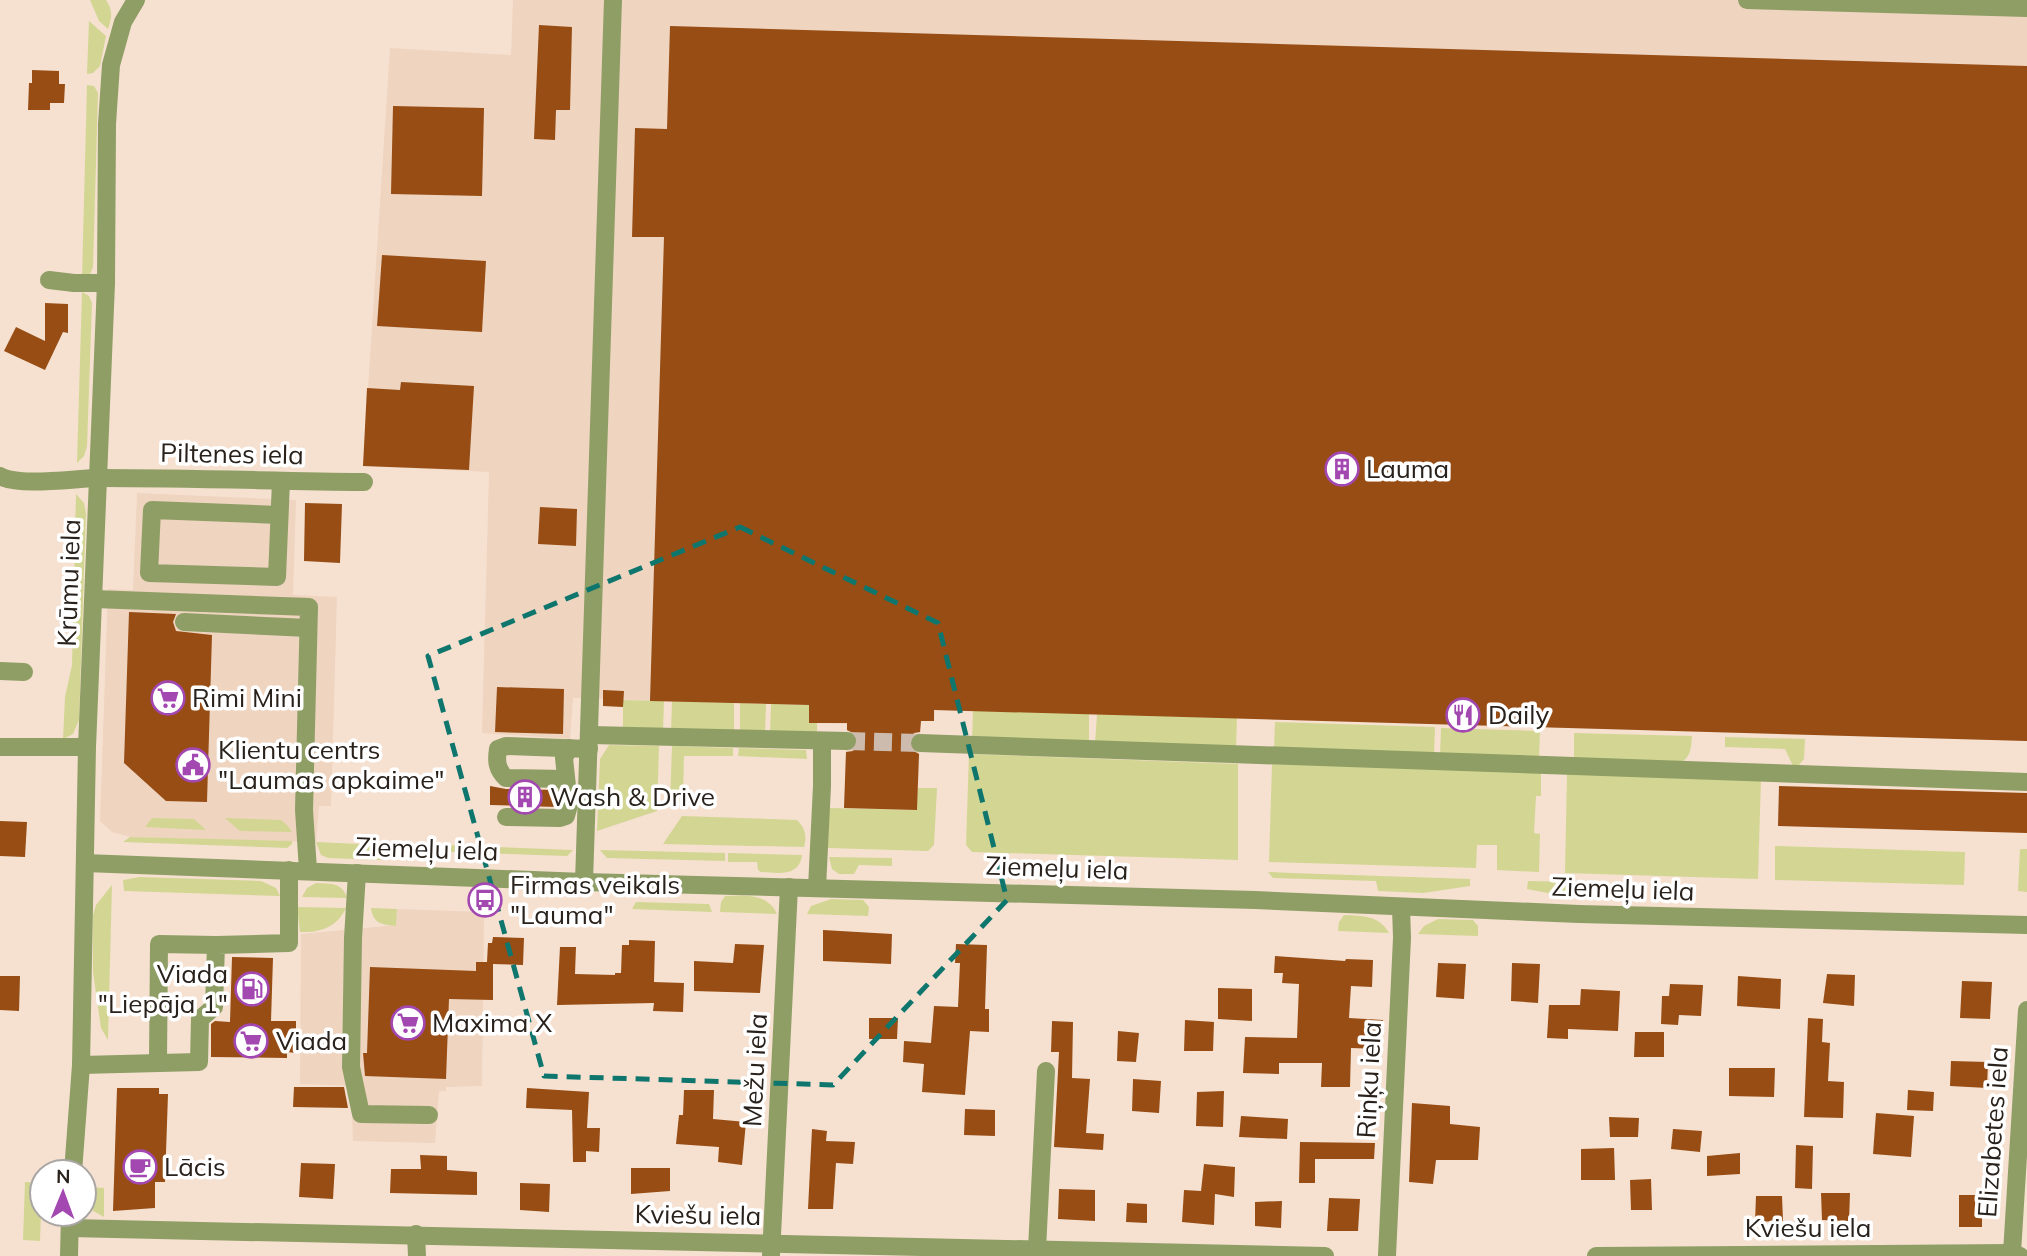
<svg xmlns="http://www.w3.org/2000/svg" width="2027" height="1256" viewBox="0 0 2027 1256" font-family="Mulish,sans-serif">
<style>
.built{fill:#efd4c0}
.green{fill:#d2d692}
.building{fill:#974d14}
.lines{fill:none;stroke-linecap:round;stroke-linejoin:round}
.minor-tunnel{stroke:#cdbbad;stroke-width:18;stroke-dasharray:18 9;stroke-linecap:butt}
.minor{stroke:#8f9e65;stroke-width:18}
.marked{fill:none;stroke:#0f766e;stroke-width:5;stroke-dasharray:14 9;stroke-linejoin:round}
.labels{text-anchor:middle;stroke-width:7;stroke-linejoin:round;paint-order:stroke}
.street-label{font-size:26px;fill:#29211b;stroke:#fff}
.poi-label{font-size:26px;fill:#29211b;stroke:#fff;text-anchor:start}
</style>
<rect width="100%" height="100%" fill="#f6e1d1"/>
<!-- built -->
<g class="built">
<polygon points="513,0 2027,0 2027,741 935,710 934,721 921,721 917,810 844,808 847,724 809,723 808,705 573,698 570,739 482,733 489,472 363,466 390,48 511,55"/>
<polygon points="137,493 296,500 293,595 337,597 331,806 319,806 316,842 130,837 112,832 100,821 108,589 133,590"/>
<polygon points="397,909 484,912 482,1086 446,1087 446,1091 439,1091 435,1143 353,1141 351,1086 300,1084 301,934 396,925"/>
</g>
<!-- green -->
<g class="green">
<path d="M90,0H106C113,10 112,18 108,29L99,21Z"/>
<polygon points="89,21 106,36 100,66 93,73 87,74"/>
<polygon points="87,85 94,86 98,93 93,267 90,274 82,278"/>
<polygon points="82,292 89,296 92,303 87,446 84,456 77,463"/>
<polygon points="76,494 84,503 86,513 79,720 73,734 63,739 65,697 72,665"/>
<polygon points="623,700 664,701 663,731 623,730"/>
<polygon points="672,701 734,703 734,733 671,731"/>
<polygon points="740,703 766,704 765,734 740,733"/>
<polygon points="771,704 809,705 809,723 817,723 817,734 770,734"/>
<polygon points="973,710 1089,713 1089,745 972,741"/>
<polygon points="1097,714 1237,718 1236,749 1095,744"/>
<polygon points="1275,722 1435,727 1434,756 1274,750"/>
<polygon points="1441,728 1540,731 1539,759 1440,756"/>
<path d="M1574,733L1692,736C1691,749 1691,758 1678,764L1574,760Z"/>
<polygon points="1725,737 1805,739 1804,759 1799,765 1793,766 1785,749 1725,747"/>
<polygon points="609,745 659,746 657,811 597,831 600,759"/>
<polygon points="672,746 733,748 733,756 684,756 683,798 679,802 670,803"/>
<polygon points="739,748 806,750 807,759 738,756"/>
<polygon points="969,754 1238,764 1238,860 972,852 966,845"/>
<polygon points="1272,764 1541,772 1541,796 1536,796 1534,833 1540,834 1539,872 1497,870 1497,845 1477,845 1476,868 1269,862"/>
<polygon points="1567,773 1761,778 1758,879 1565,873"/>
<polygon points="918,788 937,788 934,845 928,851 828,848 829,808 916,810"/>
<path d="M682,816L797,820C805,828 807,835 804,847L663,844Z"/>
<polygon points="152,818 194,819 206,830 145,827"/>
<polygon points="225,818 281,820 287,825 292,832 240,831"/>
<polygon points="130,837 292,841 292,844 287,848 123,842"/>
<polygon points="316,842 382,845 382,860 328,858 321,855"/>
<polygon points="414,844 573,850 567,856 419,851"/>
<polygon points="1775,846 1965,852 1964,885 1775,880"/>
<polygon points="2020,849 2027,849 2027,892 2018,891"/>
<polygon points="600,850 725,853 725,861 607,858"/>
<path d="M728,853L802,855C799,877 779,873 761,872L758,870L757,862H728Z"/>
<polygon points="829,857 892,858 892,866 859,865 854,874 839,874 832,869"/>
<polygon points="1268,872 1292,873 1470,879 1470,886 1423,893 1378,891 1376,881 1273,878"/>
<polygon points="140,877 261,881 276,888 280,896 124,891 123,880"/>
<polygon points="1528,881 1574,882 1574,898 1527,889"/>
<path d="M316,883C331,884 342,882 347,898L302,897L307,888Z"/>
<polygon points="1586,883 1634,884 1633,889 1597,888 1596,896 1585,898"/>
<polygon points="112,885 108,1040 101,1028 93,972 93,915 96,905"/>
<path d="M725,896C744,895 768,893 777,914L720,912L721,902Z"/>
<polygon points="831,899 863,900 869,907 868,916 807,914 811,906"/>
<polygon points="636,902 709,904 712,912 632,909"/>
<path d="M297,907L346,908C337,927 320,933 300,932Z"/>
<path d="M371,908L397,909L396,926C383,925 373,924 371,908Z"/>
<path d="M1344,915C1363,916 1379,915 1389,933L1338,931L1339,922Z"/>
<polygon points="1438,919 1473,920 1478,926 1478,936 1418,934 1424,926"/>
<polygon points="25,1182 42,1183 40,1241 23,1240"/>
<polygon points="86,1187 104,1188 104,1217 90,1209"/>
</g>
<!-- building -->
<g class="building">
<polygon points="539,25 572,27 570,110 556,110 555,140 534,139"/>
<polygon points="670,26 2027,66 2027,741 934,710 934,721 921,721 920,732 914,733 909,742 910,749 919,754 917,810 844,808 846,752 853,751 858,742 857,735 847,730 847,723 809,723 809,705 650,701 664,237 632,237 635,128 667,129"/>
<polygon points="32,70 59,71 59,84 65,84 64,103 50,103 50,110 28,110 29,83 32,83"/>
<polygon points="393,106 484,108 482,196 391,194"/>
<polygon points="382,255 486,261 482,332 377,326"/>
<polygon points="45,303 68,304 68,333 63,332 45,370 4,351 16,327 45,341"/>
<polygon points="401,382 474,386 469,470 363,466 367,388 400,390"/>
<polygon points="305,503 342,504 340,563 304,561"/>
<polygon points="540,507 577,509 576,546 538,544"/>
<polygon points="129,612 176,614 173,622 176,631 212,635 207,802 166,801 124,763"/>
<polygon points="497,687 564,689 563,734 495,732"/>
<polygon points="603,690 624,691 623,707 603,706"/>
<polygon points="490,786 506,789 556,790 557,807 490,805"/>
<polygon points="1779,786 2027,793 2027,833 1778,826"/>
<polygon points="0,821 27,822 25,857 0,856"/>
<polygon points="823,930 892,934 891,964 823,961"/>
<polygon points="493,937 524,938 523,965 493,964 493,1000 449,999 446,1079 365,1076 363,1053 367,1053 370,967 476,971 476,962 487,962 488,943 492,943"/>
<polygon points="629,940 655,941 654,982 684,983 683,1012 653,1011 654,1003 557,1005 560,947 576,947 575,974 615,975 615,973 621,973 622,945 629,945"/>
<polygon points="735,944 764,945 760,993 694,991 694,961 733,963"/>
<polygon points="956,944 987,945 985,1009 989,1009 989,1032 970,1031 965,1095 922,1092 924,1064 903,1062 904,1041 931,1043 934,1006 958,1007 960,963 955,963"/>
<polygon points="1275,956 1345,961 1346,959 1373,960 1372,987 1351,986 1349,1018 1383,1020 1380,1049 1351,1048 1350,1087 1321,1087 1322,1063 1279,1063 1279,1074 1243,1073 1245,1037 1297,1038 1299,984 1282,983 1283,973 1274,973"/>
<polygon points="232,957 273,958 271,1021 296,1021 296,1053 287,1052 287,1058 211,1057 211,1024 215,1021 230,1022"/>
<polygon points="1438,963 1466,964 1464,999 1436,997"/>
<polygon points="1512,963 1540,964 1538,1003 1511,1001"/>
<polygon points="1827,974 1855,975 1854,1006 1823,1003"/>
<polygon points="0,976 20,976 19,1011 0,1010"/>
<polygon points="1738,976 1781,979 1780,1009 1737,1006"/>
<polygon points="1962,981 1992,982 1990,1019 1960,1018"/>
<polygon points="1670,984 1703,985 1701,1016 1679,1015 1678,1025 1661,1024 1662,996 1669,996"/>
<polygon points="1218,988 1252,989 1252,1021 1218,1019"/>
<polygon points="1581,989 1620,991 1618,1031 1568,1029 1568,1039 1547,1038 1549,1005 1580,1005"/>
<polygon points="869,1018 898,1018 897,1039 869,1039"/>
<polygon points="1808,1018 1823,1019 1822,1042 1830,1043 1828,1081 1844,1082 1843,1118 1804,1117"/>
<polygon points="1185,1020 1214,1022 1213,1051 1184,1051"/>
<polygon points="1052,1021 1073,1022 1072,1078 1090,1079 1086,1133 1104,1134 1103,1150 1054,1147 1059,1052 1051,1052"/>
<polygon points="1118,1031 1139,1033 1136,1062 1117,1061"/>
<polygon points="1635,1032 1664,1032 1664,1057 1634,1057"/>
<polygon points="1951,1061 1988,1062 1987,1088 1950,1086"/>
<polygon points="1729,1068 1775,1068 1774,1097 1729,1096"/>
<polygon points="1133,1079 1161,1081 1159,1113 1132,1111"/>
<polygon points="294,1087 344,1087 348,1108 293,1107"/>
<polygon points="117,1088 159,1088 159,1094 168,1094 165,1182 155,1182 155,1208 113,1211"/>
<polygon points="527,1088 589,1092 587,1128 600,1128 599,1152 586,1151 586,1162 573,1162 572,1110 526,1108"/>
<polygon points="684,1090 714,1090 713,1119 746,1122 742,1165 718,1162 719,1147 676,1144 679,1115 683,1115"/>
<polygon points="1908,1090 1934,1092 1933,1111 1907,1110"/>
<polygon points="1224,1091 1223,1127 1196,1126 1197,1092"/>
<polygon points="1412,1103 1450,1106 1450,1124 1480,1127 1478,1160 1436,1160 1433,1184 1409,1182"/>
<polygon points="965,1109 995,1110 995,1136 964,1135"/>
<polygon points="1876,1113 1914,1116 1911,1157 1873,1154"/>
<polygon points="1241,1116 1288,1119 1287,1139 1239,1137"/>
<polygon points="1609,1117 1639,1118 1638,1137 1610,1137"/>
<polygon points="812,1129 827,1131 826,1141 855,1142 853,1164 836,1163 833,1209 808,1209"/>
<polygon points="1673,1129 1702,1131 1700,1152 1671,1149"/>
<polygon points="1300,1142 1375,1143 1374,1159 1315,1159 1315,1183 1299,1183"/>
<polygon points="1796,1145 1813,1146 1812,1189 1795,1188"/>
<polygon points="1614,1148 1615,1180 1581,1180 1581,1149"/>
<polygon points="1740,1153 1740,1174 1707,1176 1707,1156"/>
<polygon points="420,1155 447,1156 447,1170 477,1172 477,1195 390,1193 391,1169 421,1169"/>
<polygon points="301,1163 335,1164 333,1199 299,1197"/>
<polygon points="1204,1164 1235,1167 1234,1197 1215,1194 1214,1225 1182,1222 1184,1190 1201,1191"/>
<polygon points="631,1168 670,1168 670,1191 631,1194"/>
<polygon points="1651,1179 1652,1210 1631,1210 1630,1180"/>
<polygon points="520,1183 550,1184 549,1212 520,1210"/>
<polygon points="1059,1189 1095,1190 1095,1221 1058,1219"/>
<polygon points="1821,1193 1850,1193 1849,1221 1822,1220"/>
<rect x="1959" y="1195" width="23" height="32"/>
<polygon points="1756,1196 1782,1196 1783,1221 1755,1222"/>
<polygon points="1329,1198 1360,1199 1358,1231 1327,1231"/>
<polygon points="1282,1201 1281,1228 1255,1226 1255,1202"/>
<polygon points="1127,1203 1147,1204 1147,1223 1126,1222"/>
</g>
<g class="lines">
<!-- minor-tunnel -->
<polyline class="minor-tunnel" points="847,741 920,743"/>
<!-- minor -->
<g class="minor">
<polyline points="1747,0 2027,8"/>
<polyline points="49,280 74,283 106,283"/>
<path d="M0,476C19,487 77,478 101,478C188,478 276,481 364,482"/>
<polyline points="279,515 152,510 149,573 277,577 281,481"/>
<polyline points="94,599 309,607 304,810 308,870"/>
<polyline points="184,622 308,628"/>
<polyline points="0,671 24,672"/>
<polyline points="590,735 847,741"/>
<polyline points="920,743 2027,782"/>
<polyline points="0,747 87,747"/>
<path d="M566,779L506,778C497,770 496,761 498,749L506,746L589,749"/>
<polyline points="506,817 560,818 566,816 569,805 564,758 569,748"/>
<polyline points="85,863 584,882 1255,900 1579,914 2027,925"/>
<polyline points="357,873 353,938 351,1067 361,1114 429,1115"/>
<polyline points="584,882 613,0"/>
<polyline points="817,888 822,786 822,741"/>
<polyline points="158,1063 159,944 216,945"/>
<polyline points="81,1065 199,1062 200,1019 214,1007 216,945 289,943 289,870"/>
<polyline points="73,1172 81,1065 87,747 106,283 107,124 111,65 123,22 136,0"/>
<polyline points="70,1228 1325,1256"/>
<polyline points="416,1234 417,1256"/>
<polyline points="1037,1249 1046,1071"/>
<polyline points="69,1256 70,1214"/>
<polyline points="771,1256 789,887"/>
<polyline points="1387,1256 1402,938 1401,907"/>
<polyline points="1596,1256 2012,1253 2020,1256"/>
<polyline points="2010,1256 2012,1253 2027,1010"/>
</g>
</g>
<!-- marked area -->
<path class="marked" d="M740,527L938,623L1007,900L833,1085L544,1076L428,656Z"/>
<!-- icons -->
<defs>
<symbol id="building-ring" viewBox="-11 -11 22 22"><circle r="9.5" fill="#fff" stroke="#a347b1" stroke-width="1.5"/><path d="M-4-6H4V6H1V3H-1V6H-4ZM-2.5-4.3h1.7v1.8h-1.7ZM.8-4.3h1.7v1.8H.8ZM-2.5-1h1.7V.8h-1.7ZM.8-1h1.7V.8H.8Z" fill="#a347b1"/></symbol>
<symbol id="supermarket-ring" viewBox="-11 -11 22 22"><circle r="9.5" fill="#fff" stroke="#a347b1" stroke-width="1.5"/><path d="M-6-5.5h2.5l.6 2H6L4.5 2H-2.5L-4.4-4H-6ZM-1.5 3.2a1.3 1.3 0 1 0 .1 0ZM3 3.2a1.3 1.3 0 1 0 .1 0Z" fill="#a347b1"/></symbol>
<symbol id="restaurant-ring" viewBox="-11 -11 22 22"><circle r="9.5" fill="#fff" stroke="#a347b1" stroke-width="1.5"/><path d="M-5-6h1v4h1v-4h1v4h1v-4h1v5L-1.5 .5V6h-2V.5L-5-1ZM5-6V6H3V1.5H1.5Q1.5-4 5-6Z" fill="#a347b1"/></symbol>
<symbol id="civic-ring" viewBox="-11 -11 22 22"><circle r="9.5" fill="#fff" stroke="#a347b1" stroke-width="1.5"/><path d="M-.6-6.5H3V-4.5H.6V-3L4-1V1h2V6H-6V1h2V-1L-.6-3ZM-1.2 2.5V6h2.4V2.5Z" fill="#a347b1"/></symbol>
<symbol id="bus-ring" viewBox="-11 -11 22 22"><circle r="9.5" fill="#fff" stroke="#a347b1" stroke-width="1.5"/><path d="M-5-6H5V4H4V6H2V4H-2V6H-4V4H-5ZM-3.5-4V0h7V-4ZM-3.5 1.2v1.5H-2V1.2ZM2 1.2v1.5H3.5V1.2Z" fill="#a347b1"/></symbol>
<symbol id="fuel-ring" viewBox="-11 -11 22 22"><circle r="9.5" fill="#fff" stroke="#a347b1" stroke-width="1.5"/><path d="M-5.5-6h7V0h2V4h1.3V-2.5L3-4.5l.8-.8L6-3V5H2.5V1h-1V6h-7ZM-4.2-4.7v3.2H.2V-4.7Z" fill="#a347b1"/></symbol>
<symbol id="cafe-ring" viewBox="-11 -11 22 22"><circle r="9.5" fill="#fff" stroke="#a347b1" stroke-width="1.5"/><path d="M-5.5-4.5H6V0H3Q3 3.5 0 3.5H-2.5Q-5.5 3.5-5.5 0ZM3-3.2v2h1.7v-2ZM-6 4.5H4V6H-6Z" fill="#a347b1"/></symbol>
</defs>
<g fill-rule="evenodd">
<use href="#building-ring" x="1323" y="450" width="38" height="38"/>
<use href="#supermarket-ring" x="149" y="679" width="38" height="38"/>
<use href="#restaurant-ring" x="1444" y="696" width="38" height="38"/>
<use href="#civic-ring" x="174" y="746" width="38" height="38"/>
<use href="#building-ring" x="506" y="778" width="38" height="38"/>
<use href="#bus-ring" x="466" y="881" width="38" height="38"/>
<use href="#fuel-ring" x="233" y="970" width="38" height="38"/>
<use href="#supermarket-ring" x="389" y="1004" width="38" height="38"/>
<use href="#supermarket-ring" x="232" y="1022" width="38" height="38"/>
<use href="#cafe-ring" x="121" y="1148" width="38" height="38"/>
</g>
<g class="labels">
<!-- street labels -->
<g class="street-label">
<text transform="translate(232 454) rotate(1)" y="9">Piltenes iela</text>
<text transform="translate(69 583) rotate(-88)" y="9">Krūmu iela</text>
<text transform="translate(427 849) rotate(2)" y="9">Ziemeļu iela</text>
<text transform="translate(1057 868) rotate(2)" y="9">Ziemeļu iela</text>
<text transform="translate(1623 889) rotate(2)" y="9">Ziemeļu iela</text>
<text transform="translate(755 1070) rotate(-87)" y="9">Mežu iela</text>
<text transform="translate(1369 1080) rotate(-87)" y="9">Riņķu iela</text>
<text transform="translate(1993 1132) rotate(-86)" y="9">Elizabetes iela</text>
<text transform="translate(698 1215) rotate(1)" y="9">Kviešu iela</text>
<text x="1808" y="1237">Kviešu iela</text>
</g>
<!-- poi labels -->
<g class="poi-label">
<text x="1366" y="478">Lauma</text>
<text x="192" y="707">Rimi Mini</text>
<text x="1488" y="724">Daily</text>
<text x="218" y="759">Klientu centrs<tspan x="218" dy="30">"Laumas apkaime"</tspan></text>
<text x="550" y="806">Wash &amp; Drive</text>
<text x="510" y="894">Firmas veikals<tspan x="510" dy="30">"Lauma"</tspan></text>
<text x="228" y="983" text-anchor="end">Viada<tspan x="228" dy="30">"Liepāja 1"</tspan></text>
<text x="432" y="1032">Maxima X</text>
<text x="276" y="1050">Viada</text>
<text x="164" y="1176">Lācis</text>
</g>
</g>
<!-- north arrow -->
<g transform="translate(63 1193) rotate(1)"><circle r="33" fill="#ffffff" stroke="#a9a6a4" stroke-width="2"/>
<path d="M0-5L12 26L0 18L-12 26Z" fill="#a347b1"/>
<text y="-10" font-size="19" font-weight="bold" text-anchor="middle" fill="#29211b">N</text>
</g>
</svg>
